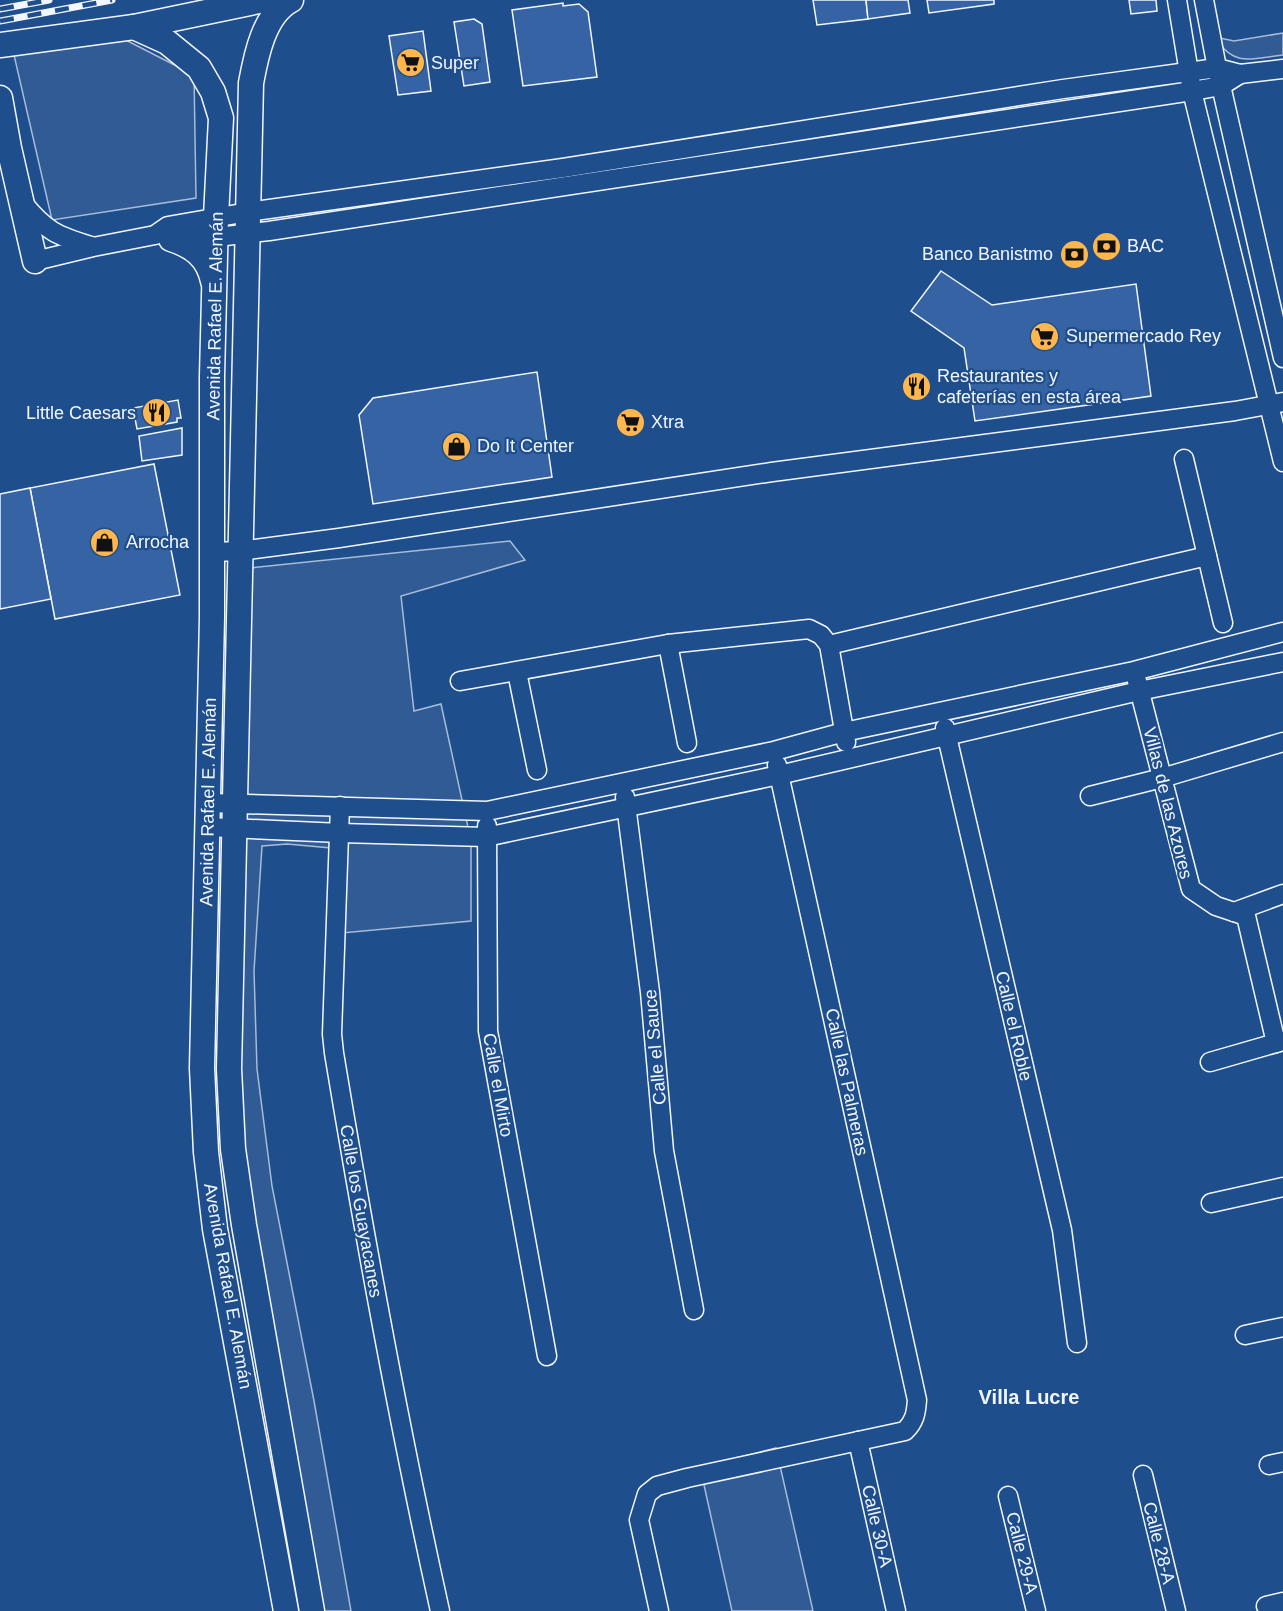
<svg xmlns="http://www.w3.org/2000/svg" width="1283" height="1611" viewBox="0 0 1283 1611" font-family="Helvetica,sans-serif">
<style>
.green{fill:#305b95;stroke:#a8bbd7;stroke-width:1.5}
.building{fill:#3563a3;stroke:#f2f6ff;stroke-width:1.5}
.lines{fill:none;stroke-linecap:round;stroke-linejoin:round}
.minor-casing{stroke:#f2f6ff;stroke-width:21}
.major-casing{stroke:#f2f6ff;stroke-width:27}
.minor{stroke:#1f4e8c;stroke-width:18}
.major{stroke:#1f4e8c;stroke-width:24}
.rail-casing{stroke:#f2f6ff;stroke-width:7}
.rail{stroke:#1f4e8c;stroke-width:4.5;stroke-dasharray:14;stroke-linecap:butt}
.labels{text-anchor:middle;stroke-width:4.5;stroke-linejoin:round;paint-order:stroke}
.poi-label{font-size:18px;fill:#f2f6ff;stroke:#1f4e8c;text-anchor:start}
.street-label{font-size:18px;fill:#f2f6ff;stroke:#1f4e8c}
.neighbourhood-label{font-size:20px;font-weight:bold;fill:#f2f6ff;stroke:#1f4e8c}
</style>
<rect width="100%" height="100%" fill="#1f4e8c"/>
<!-- green -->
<g class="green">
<path d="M1283,33V55C1252,58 1237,68 1216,40L1220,38L1234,41Z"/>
<polygon points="114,34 194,75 196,198 52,220 11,42"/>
<polygon points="510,541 525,560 401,596 414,711 441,704 471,841 471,921 331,934 331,848 287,844 262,846 254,971 257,1069 272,1186 314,1401 351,1611 324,1611 239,1138 250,568"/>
<polygon points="776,1448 813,1611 732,1611 700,1467"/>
</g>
<!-- building -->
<g class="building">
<polygon points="813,0 866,0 868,19 817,25"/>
<polygon points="866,0 908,0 910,13 868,19"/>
<polygon points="927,0 994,0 994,4 929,13"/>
<polygon points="1129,0 1156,0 1157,11 1131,14"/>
<polygon points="563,3 563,6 579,4 588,12 597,77 523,86 512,10"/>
<polygon points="474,19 482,24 490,82 464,86 454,22"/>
<polygon points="423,31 431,91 398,95 389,36"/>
<polygon points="941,271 992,305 1136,284 1151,396 975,421 964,348 911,311"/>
<polygon points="537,372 552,477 373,504 359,415 373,398"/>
<polygon points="178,400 181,418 177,418 177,422 137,429 133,408"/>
<polygon points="182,428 182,455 142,461 139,436"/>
<polygon points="154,464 180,595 55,619 30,488"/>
<polygon points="30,488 51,599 0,609 0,494"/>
</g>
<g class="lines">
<defs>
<g id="minor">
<polyline points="1177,0 1192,91 1283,462"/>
<polyline points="1204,0 1217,68 1283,358"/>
<path d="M23,203C46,231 57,236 91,246"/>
<polyline points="174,239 217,237 269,231 1192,91 1221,86 1240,74"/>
<polyline points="35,261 93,247 155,235 168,226 248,212 563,168 1063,89 1217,68 1240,74 1283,69"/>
<polyline points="1184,459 1223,623"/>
<polyline points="213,552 240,551 339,538 772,472 1235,411 1283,402"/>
<polyline points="668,644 687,743"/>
<polyline points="829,645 1207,556"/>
<polyline points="517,672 537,770"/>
<polyline points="460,681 668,644 809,629 821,635 829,645 846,742"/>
<polyline points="1137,681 1191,889 1216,906 1246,916 1276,1043"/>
<polyline points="945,728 1062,1230 1077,1343"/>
<polyline points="1090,796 1162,778 1283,742"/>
<polyline points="625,797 650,992 664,1151 694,1310"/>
<polyline points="208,803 487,811 774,751 844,732 1134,671 1283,632"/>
<path d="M340,806L332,1034L334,1053C365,1240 399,1426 440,1611"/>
<polyline points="487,826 488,1031 547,1356"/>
<polyline points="207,827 340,833 486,837 779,775 1139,691 1283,662"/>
<polyline points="1234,912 1283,894"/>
<polyline points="1210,1062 1283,1041"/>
<polyline points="1211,1203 1283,1187"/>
<polyline points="1245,1335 1283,1327"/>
<polyline points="858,1441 896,1611"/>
<polyline points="1269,1465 1283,1462"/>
<polyline points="1143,1475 1176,1611"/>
<polyline points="1008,1496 1036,1611"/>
<polyline points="1266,1606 1283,1602"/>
<path d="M659,1611L639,1520L647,1494L657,1486L687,1478L905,1431C915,1421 916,1413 917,1400L777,765"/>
</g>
<g id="major">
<path d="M291,0C264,14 256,56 251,83L229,1069L233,1149L244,1225L312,1611"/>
<polyline points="134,27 167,42 199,68 213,92 221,118 216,217 212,376 212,617 202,1068 206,1152 215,1229 286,1611"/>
<polyline points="0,45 134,27 264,0"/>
<polyline points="0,98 9,148 35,261"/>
<path d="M171,239C193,246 208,257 213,281"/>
</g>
</defs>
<!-- minor casing -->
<use href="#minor" class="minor-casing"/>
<!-- major casing -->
<use href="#major" class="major-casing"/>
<!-- minor -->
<use href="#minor" class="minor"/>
<!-- major -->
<use href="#major" class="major"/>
<defs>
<g id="rail">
<polyline points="0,9 49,0"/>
<polyline points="0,21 112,0"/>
</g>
</defs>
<!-- rail casing -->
<use href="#rail" class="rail-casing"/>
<!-- rail -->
<use href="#rail" class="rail"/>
</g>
<!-- icons -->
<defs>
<symbol id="supermarket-disc" viewBox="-11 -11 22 22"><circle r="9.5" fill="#ffb74d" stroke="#1f4e8c"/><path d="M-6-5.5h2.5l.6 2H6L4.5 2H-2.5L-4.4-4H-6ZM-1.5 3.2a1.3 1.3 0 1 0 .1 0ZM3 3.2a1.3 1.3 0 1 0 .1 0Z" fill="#111"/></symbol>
<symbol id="bank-disc" viewBox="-11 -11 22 22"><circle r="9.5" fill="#ffb74d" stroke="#1f4e8c"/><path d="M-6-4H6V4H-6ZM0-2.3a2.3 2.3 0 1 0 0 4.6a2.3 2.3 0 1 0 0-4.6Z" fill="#111"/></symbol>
<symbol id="restaurant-disc" viewBox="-11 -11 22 22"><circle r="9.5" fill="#ffb74d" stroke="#1f4e8c"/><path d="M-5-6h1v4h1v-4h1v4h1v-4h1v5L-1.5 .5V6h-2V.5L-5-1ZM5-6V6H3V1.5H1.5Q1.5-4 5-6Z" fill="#111"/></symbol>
<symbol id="shop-disc" viewBox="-11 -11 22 22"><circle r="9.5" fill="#ffb74d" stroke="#1f4e8c"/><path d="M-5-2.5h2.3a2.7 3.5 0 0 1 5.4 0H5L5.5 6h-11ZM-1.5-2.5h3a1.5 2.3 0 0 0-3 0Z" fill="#111"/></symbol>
</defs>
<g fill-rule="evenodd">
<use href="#supermarket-disc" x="394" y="46" width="33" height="33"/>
<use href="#bank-disc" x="1090" y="230" width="33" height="33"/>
<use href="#bank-disc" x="1058" y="238" width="33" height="33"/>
<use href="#supermarket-disc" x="1028" y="320" width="33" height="33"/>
<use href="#restaurant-disc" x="900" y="370" width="33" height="33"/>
<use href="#restaurant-disc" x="140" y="396" width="33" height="33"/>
<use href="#supermarket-disc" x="614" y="406" width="33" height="33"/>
<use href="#shop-disc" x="440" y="430" width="33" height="33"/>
<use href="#shop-disc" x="88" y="526" width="33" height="33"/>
</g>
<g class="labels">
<!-- poi labels -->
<g class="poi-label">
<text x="431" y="69">Super</text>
<text x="1127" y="252">BAC</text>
<text x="1053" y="260" text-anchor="end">Banco Banistmo</text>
<text x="1066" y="342">Supermercado Rey</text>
<text x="937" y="382">Restaurantes y<tspan x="937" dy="21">cafeterías en esta área</tspan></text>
<text x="136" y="419" text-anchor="end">Little Caesars</text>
<text x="651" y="428">Xtra</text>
<text x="477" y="452">Do It Center</text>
<text x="126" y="548">Arrocha</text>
</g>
<!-- street labels -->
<g class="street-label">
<text transform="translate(215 316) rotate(-89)" y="6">Avenida Rafael E. Alemán</text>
<text transform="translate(208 802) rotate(-89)" y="6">Avenida Rafael E. Alemán</text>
<text transform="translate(1168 803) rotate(76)" y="6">Villas de las Azores</text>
<text transform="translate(1014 1026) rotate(77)" y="6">Calle el Roble</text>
<text transform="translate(655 1047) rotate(-95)" y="6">Calle el Sauce</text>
<text transform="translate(847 1082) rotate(78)" y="6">Calle las Palmeras</text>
<text transform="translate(498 1085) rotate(80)" y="6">Calle el Mirto</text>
<text transform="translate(361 1211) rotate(80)" y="6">Calle los Guayacanes</text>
<text transform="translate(228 1286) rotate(80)" y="6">Avenida Rafael E. Alemán</text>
<text transform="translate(877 1526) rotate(77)" y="6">Calle 30-A</text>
<text transform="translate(1159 1543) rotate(76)" y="6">Calle 28-A</text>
<text transform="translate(1022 1553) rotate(76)" y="6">Calle 29-A</text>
</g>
<!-- neighbourhood labels -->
<g class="neighbourhood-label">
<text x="1029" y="1404">Villa Lucre</text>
</g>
</g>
</svg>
